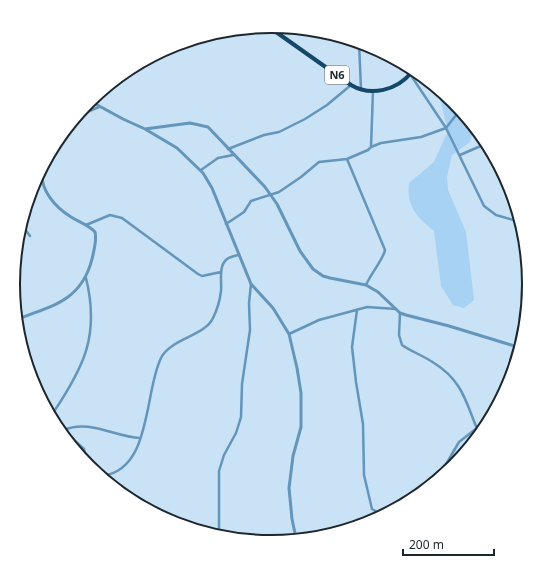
<svg xmlns="http://www.w3.org/2000/svg" width="543" height="569" viewBox="0 0 543 569" font-family="'Noto Sans',sans-serif">
<rect width="100%" height="100%" fill="#c9e2f6"/>
<path fill="#a7d2f3" d="M438 91 454 102 473 131 470 142 452 155 447 177 448 190 466 232 474 300 464 308 453 305 441 286 434 231C417 217 406 206 409 183L434 162 448 131Z"/>
<g fill="none" stroke-linecap="round" stroke-linejoin="round">
<path stroke="#6495ba" stroke-width="2.5" d="M359 43 361 89
M410 74 446 128 484 206 496 215 517 221
M80 115 99 107
M371 147 381 143 421 137 446 128 460 110
M228 149 264 135 279 132 305 119 327 105 351 85
M460 155 483 145
M347 159 385 250C384 258 370 275 366 285
M201 170 218 158 233 155
M226 224 244 212 251 201 279 192 301 177 319 162 347 159 368 150 371 147 373 91
M86 225 110 215 122 218 198 274 202 276 221 272
M24 228 30 236
M357 310 352 347 356 382 363 424 364 475 372 509 382 515
M400 313 399 335 402 345C412 352 424 356 434 363 463 381 466 403 478 431
M289 334 319 320 367 307 396 309
M53 413C84 367 100 335 86 278
M58 422 63 429
M64 430C89 419 115 437 140 438
M64 431 84 449 89 468
M102 476C152 470 144 392 161 358 170 339 205 336 213 318 217 310 220 300 221 291 222 282 218 266 227 259 230 257 235 256 238 255
M438 478 459 442 477 428
M219 532V471L224 455 236 433 241 417 242 384 250 330 249 303 251 284"/>
<path stroke="#6495ba" stroke-width="3" d="M90 101 123 119 145 129 190 123 208 127 265 187 277 204 300 251 313 269 323 276 330 278 366 285 378 292 400 313 406 315 449 326 518 347
M145 129 177 148 203 173 212 188 251 284 273 308 289 334 297 368 301 393V427L293 456 289 488 292 519 296 538
M20 318C54 306 82 299 92 259 94 251 97 240 95 232 89 225 79 222 71 217 55 207 40 190 42 171"/>
<path stroke="#144868" stroke-width="4" d="M269 27 351 85C371 97 397 90 411 73"/>
</g>
<g text-anchor="middle" stroke-width="4" stroke-linejoin="round" paint-order="stroke">
<rect fill="#fff" stroke="#61686d" stroke-width="1" x="325" y="66" width="24" height="18" rx="3"/>
<g font-size="11" font-weight="bold" fill="#1d272e">
<text x="337" y="79">N6</text>
</g>
</g>
<path d="M0 0H543V569H0ZM20 284a251 251 0 1 1 502 0a251 251 0 1 1-502 0Z" fill="#fff" fill-rule="evenodd"/>
<path fill="none" stroke="#1d272e" stroke-width="2" d="M20 284a251 251 0 1 1 502 0a251 251 0 1 1-502 0Z"/>
<path d="M403 549v6h91v-6" fill="none" stroke="#1d272e" stroke-width="2"/>
<text x="409" y="549" font-size="12" fill="#1d272e" stroke="#ffffff" stroke-width="3" paint-order="stroke">200 m</text>
</svg>
